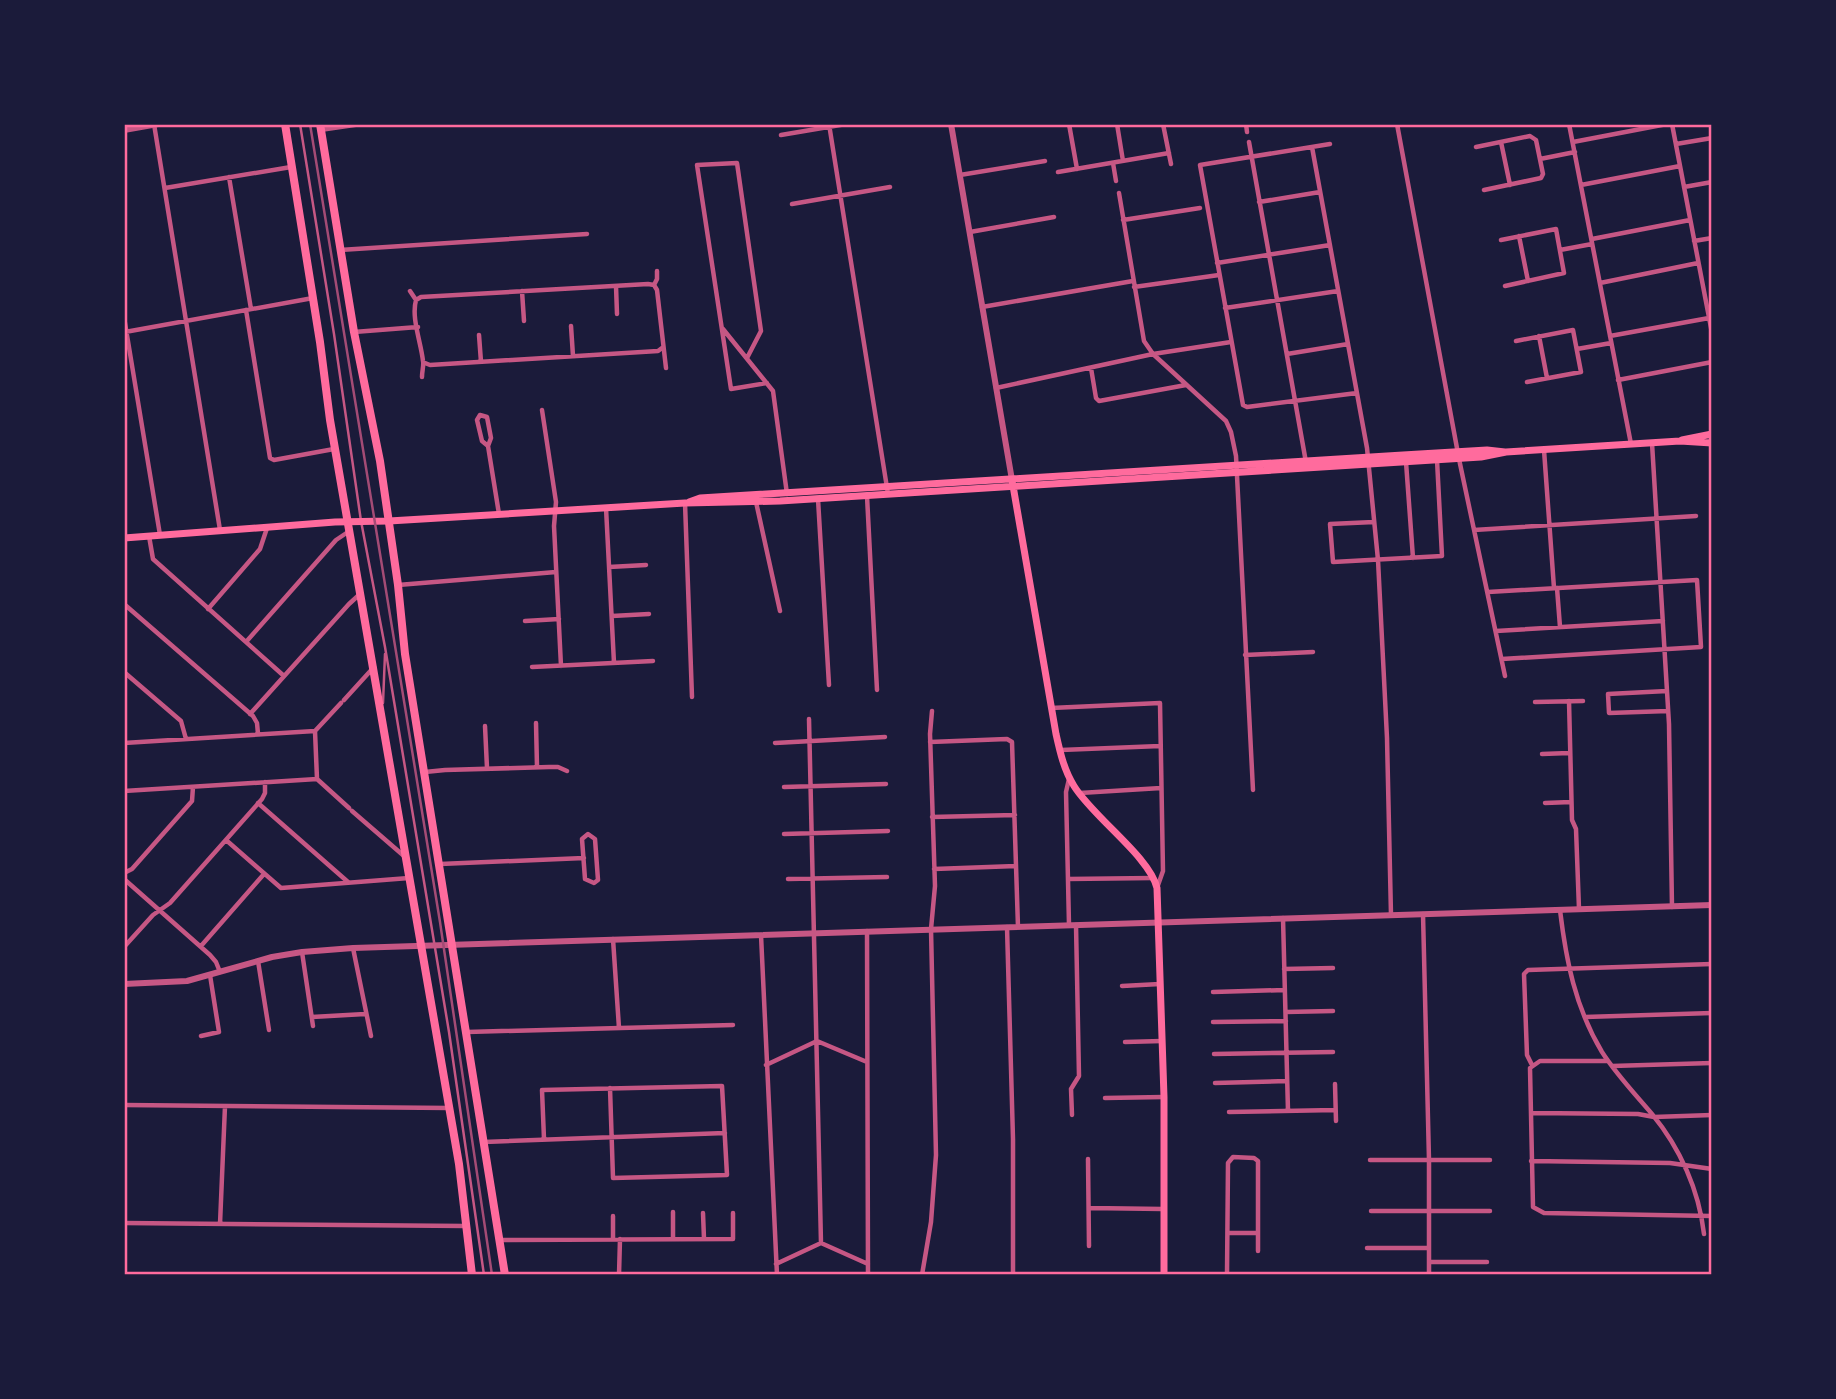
<svg xmlns="http://www.w3.org/2000/svg" width="1836" height="1399" viewBox="0 0 1836 1399" font-family="'Nunito Sans',sans-serif">
<rect width="100%" height="100%" fill="#1b1b3a"/>
<g fill="none" stroke-linecap="round" stroke-linejoin="round">
<path stroke="#c65784" stroke-width="2.5" d="M300 124 334 334 361 521 385 647 449 1032 484 1275
M383 703 385 654"/>
<path stroke="#c65784" stroke-width="4.5" d="M154 124 220 530
M829 124 888 494
M1069 124 1077 169
M1117 124 1123 161
M1163 124 1171 164
M1246 124 1247 132
M1397 124 1459 459 1505 676
M1569 124 1631 444
M1672 124 1712 333
M320 130 361 124
M781 135 846 124
M1249 142 1307 468
M1501 142 1510 185
M1573 142 1667 124
M1330 144 1200 165 1243 405 1247 407 1357 393
M1676 144 1712 138
M1312 147 1367 448 1378 560 1387 738 1391 915
M1476 147 1530 136 1536 140 1543 174 1541 178 1484 190
M1540 159 1575 152
M1113 163 1116 181
M1058 172 1169 153
M960 175 1045 161
M229 177 251 309
M1581 185 1680 166
M1684 187 1712 182
M165 188 291 167
M1119 193 1144 341 1153 354 1226 421 1231 432 1236 456 1253 790
M1259 202 1320 192
M792 204 890 187
M1123 220 1200 208
M970 232 1054 217
M1519 236 1528 281
M1592 239 1690 220
M1501 240 1556 229 1564 273 1505 286
M1694 241 1712 238
M340 250 587 234
M1560 250 1592 244
M1217 263 1330 245
M657 271V279L654 285 657 290 666 368
M1600 283 1698 263
M616 286 617 314
M1134 287 1219 275
M410 291 416 300C411 318 421 342 423 361 424 365 422 371 422 377
M522 291 524 321
M416 300 421 297 648 284 654 285
M982 307 1133 281
M1225 308 1338 291
M246 310 270 458 274 460 334 449
M124 317 160 535
M571 326 573 356
M723 329 773 391 787 494
M125 332 313 298
M354 332 418 327
M479 335 481 362
M1539 336 1547 378
M1610 336 1709 318
M1516 341 1573 330 1581 372 1527 382
M1577 349 1611 343
M1287 354 1348 344
M747 358 761 331 737 163 697 165 731 389 767 383
M425 363 430 365 658 351 662 348
M1091 368 1096 398 1099 401 1186 385
M1618 380 1712 362
M996 388 1153 354 1231 342
M542 410 556 502 554 526 561 666
M1652 443 1669 724 1672 907
M488 446 482 441 477 420 480 415 487 417 491 438 488 446 499 514
M1544 450 1554 588
M1406 462 1413 558
M867 496 877 690
M818 499 829 685
M756 502 780 611
M685 503 692 697
M606 508 614 663
M1374 522 1330 524 1333 562 1442 556 1437 460
M1474 530 1696 516
M149 536 153 559 284 676
M609 567 646 565
M398 585 556 572
M1557 588 1560 627
M1488 592 1697 580 1701 647 1502 659
M124 604 253 716 257 723 258 734
M208 609 260 549 267 528
M612 616 649 614
M525 621 559 619
M1496 631 1663 621
M246 642 336 540 348 532
M1245 655 1313 652
M532 667 653 661
M124 672 181 721 186 739
M1667 691 1608 694 1609 713 1668 711
M344 700 374 667
M1569 701 1572 820 1576 829 1579 909
M1535 702 1583 701
M1051 708 1160 703 1163 871 1157 888
M250 714 349 604 360 594
M809 719 821 1243
M536 723 537 767
M485 726 487 768
M315 731 317 779
M930 742 1007 739 1012 742 1018 927
M124 743 315 731 341 703
M775 743 885 737
M1061 750 1160 746
M1542 754 1569 753
M425 772 445 770 549 767H558L567 771
M1069 779 1066 792 1069 925
M784 787 886 784
M124 791 317 779 349 808
M1080 793 1161 788
M258 803 348 882
M1545 803 1571 802
M352 811 404 856
M932 817 1015 815
M588 834 595 839 598 880 594 883 585 879 582 839Z
M784 834 888 831
M226 840 281 888 409 878
M440 864 584 858
M934 869 1016 866
M124 873 132 869 192 801 193 787
M124 879 210 955 216 962 220 972
M788 879 887 877
M1068 879 1153 878
M1560 910C1566 960 1575 1007 1602 1052 1616 1074 1635 1094 1652 1114 1680 1148 1699 1190 1704 1234
M1423 914 1429 1160V1275
M1283 918 1288 1111
M1007 927 1013 1139V1275
M867 931 868 1275
M761 935 777 1275
M613 939 619 1028
M201 946 264 874
M124 947 153 915 170 903 262 799 265 793V782
M353 948 371 1036
M302 952 313 1026
M258 961 269 1030
M1284 969 1333 968
M1122 986 1160 984
M1213 992 1285 990
M1286 1012 1333 1011
M312 1017 365 1014
M1585 1017 1712 1013
M1213 1022 1286 1021
M467 1032 733 1025
M201 1036 219 1032 210 975
M1125 1042 1162 1041
M1214 1054 1333 1052
M1608 1061H1540L1530 1068 1533 1207 1544 1213 1712 1216
M766 1065 817 1041 867 1062
M1532 1065 1527 1055 1524 974 1528 970 1712 964
M1612 1066 1712 1063
M1215 1083 1287 1081
M1335 1084 1336 1121
M1105 1098 1164 1097
M124 1105 449 1108
M1229 1112 1335 1110
M1531 1113 1638 1114 1654 1117 1712 1115
M1072 1115 1071 1089 1079 1076 1076 925
M544 1139 542 1090 722 1086 727 1175 613 1178 610 1088
M484 1142 725 1133
M1088 1159 1089 1246
M1370 1160H1490
M1531 1161 1670 1163 1712 1169
M1089 1208 1163 1209
M1371 1211H1490
M703 1213 704 1239
M613 1216V1239
M124 1223 465 1226
M220 1224 225 1106
M1228 1233H1258
M673 1239V1212
M500 1240 733 1239V1213
M1367 1248H1429
M1429 1262H1487
M776 1264 821 1243 868 1264
M619 1275 620 1239
M922 1275 931 1222 936 1155 931 929 935 886 930 734 932 711
M1227 1275 1228 1163 1233 1157 1254 1158 1258 1161V1251"/>
<path stroke="#c65784" stroke-width="6" d="M951 124 1012 480
M124 130 158 124
M124 984 187 981 272 957 302 952 353 948 1712 905"/>
<path stroke="#ff6b9d" stroke-width="7" d="M1682 440 1712 434
M1012 480 1056 734C1060 752 1064 770 1074 786 1093 817 1150 857 1157 888L1164 1097V1275
M689 502 700 498 1403 455 1487 450 1505 452
M124 538 335 522 389 521 685 503 780 501 1481 457 1506 452 1680 441 1712 443"/>
<path stroke="#ff6b9d" stroke-width="8" d="M285 124 320 342 330 420 459 1164 472 1275
M320 124 354 332 380 461 398 585 405 654 505 1275"/>
<path stroke="#a44b75" stroke-width="2.5" d="M310 124 440 922 492 1275"/>
</g>
<rect width="1836" height="1399" fill="none" stroke="#1b1b3a" stroke-width="252"/>
<rect x="126" y="126" width="1584" height="1147" fill="none" stroke="#ff6b9d" stroke-width="2.5"/>
</svg>
